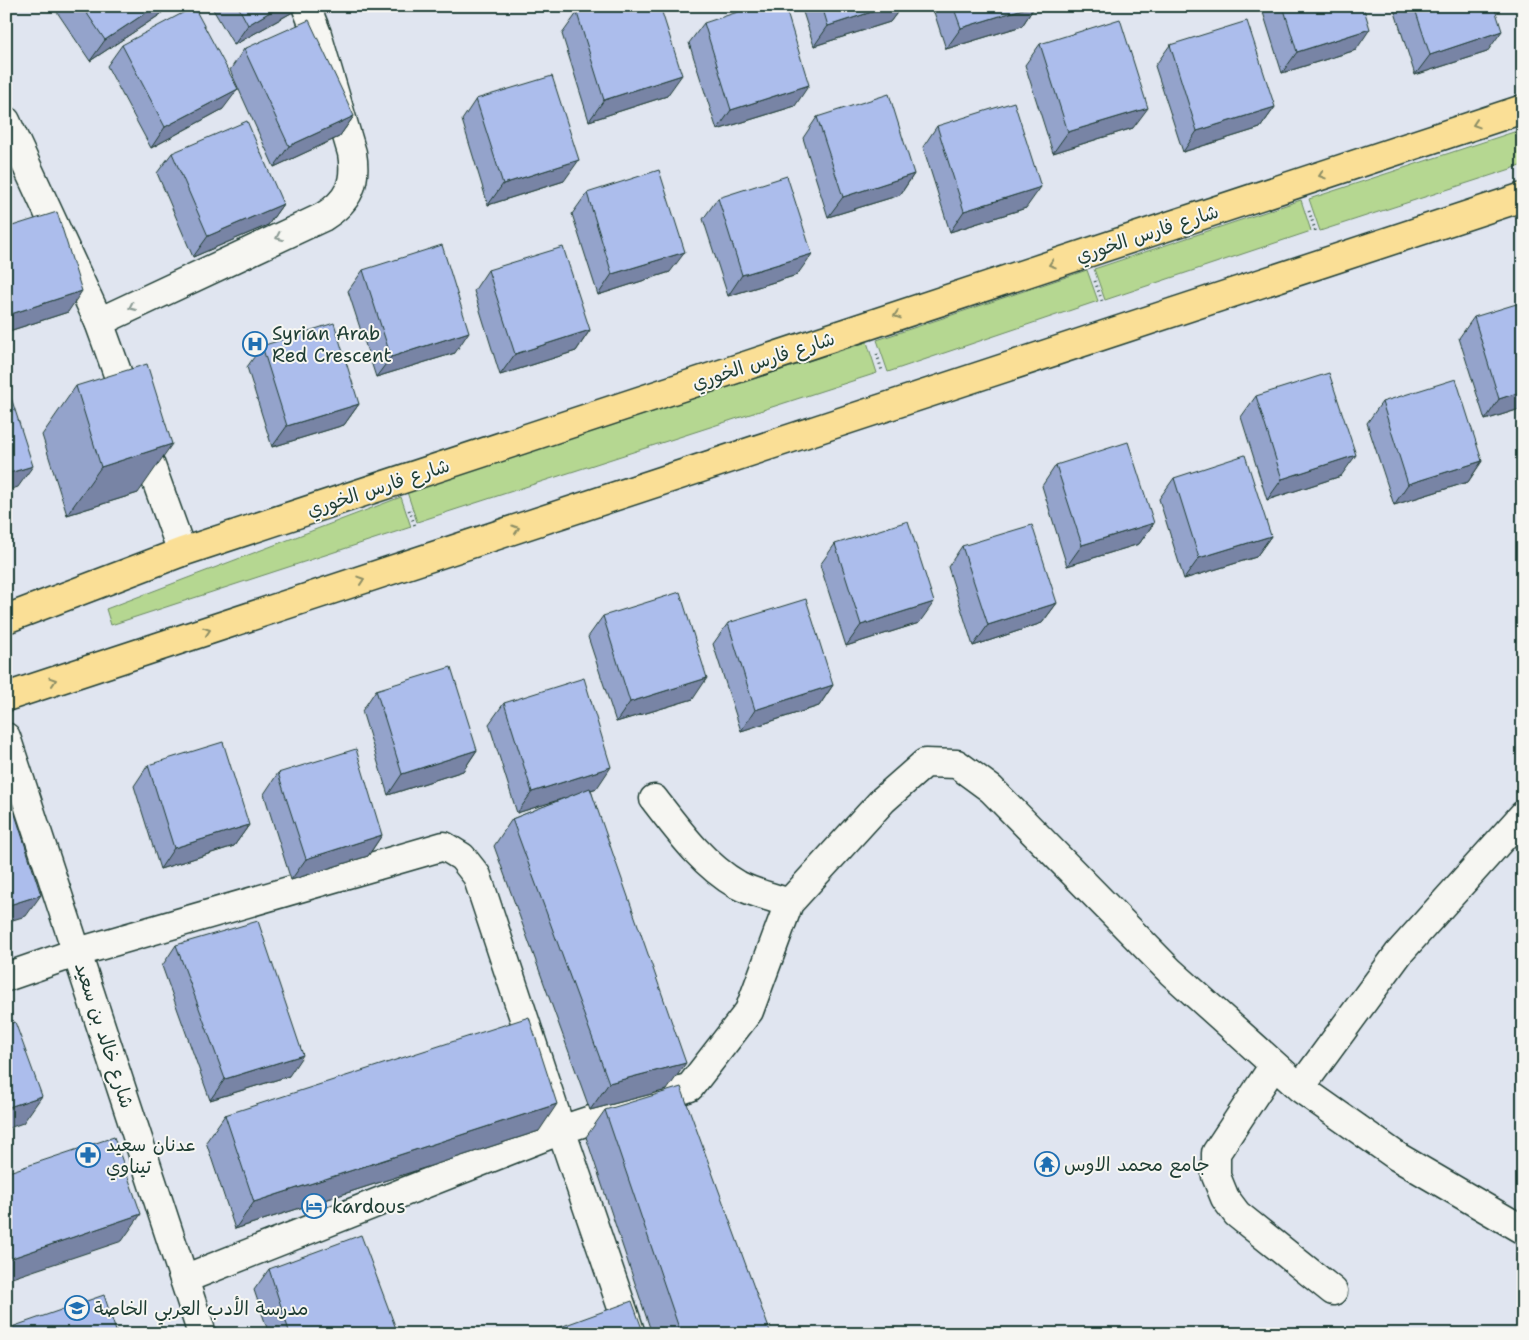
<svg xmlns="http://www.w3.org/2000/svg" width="1529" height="1340" viewBox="0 0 1529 1340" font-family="'Shantell Sans','Playpen Sans Arabic',sans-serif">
<rect width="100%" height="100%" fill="#e0e5f0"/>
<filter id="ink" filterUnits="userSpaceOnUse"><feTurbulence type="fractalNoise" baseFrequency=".02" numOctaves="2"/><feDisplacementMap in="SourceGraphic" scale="10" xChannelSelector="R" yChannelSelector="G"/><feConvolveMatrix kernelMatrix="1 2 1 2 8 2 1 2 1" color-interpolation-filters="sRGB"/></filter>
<g filter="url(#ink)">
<path fill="#b5d791" stroke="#6a8a62" d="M1523 129V165L1320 231 1309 199Z
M1301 200 1311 231 1105 300 1094 269Z
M1087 270 1098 301 888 372 877 340Z
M867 342 877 373 417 522 407 492Z
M401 497 411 527 111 625 106 609Z"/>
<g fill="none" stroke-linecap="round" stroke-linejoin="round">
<defs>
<path id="street" d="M99 322 323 217C349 201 357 183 352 153L317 34 306 6
M654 799C678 830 703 865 738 885 753 893 772 897 789 903
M6 977 78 952 444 846 462 857 477 876 561 1130 631 1334
M1274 1065 1216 1153V1176L1225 1198 1237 1214 1333 1291
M1300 1088 1399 953 1523 815
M184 1279 561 1130 690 1087 749 1011 789 903 883 800 925 763 957 764 991 789 1171 972 1300 1088 1398 1157 1523 1230"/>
<path id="secondary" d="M6 121 99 322 182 552
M6 737 202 1334"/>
<path id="primary" d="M6 619 182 552 1523 109
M6 697 1523 197"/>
</defs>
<use href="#street" stroke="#1f3d34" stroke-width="31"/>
<use href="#secondary" stroke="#1f3d34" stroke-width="31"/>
<use href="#primary" stroke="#1f3d34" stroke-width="31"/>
<path stroke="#1f3d34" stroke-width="3" stroke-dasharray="1 4" stroke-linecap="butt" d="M1309 211 1316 233
M1095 281 1102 301
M877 354 882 371
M409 510 415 526"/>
<use href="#street" stroke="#f6f6f2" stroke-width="28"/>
<use href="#secondary" stroke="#f6f6f2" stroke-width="28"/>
<use href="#primary" stroke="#fadf96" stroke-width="28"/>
</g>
<path fill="#94a3cb" stroke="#1f3d34" d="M53 6H166L161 14 90 61Z
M211 6H301L300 8 234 45Z
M801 6H902L890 22 814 46Z
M932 6H1035L1022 26 946 49Z
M1261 6H1363L1356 50 1282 73Z
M1393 6H1494L1487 52 1415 75Z
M577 13 667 96 589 121 562 34Z
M704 23 795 106 717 130 689 43Z
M1040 44 1133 128 1053 153 1025 65Z
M122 45 223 109 151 148 107 66Z
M1170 45 1275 107 1260 128 1183 152 1155 66Z
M244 49 354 116 339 137 274 167 230 70Z
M476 99 564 181 488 205 462 120Z
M817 117 914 174 900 195 828 217 803 138Z
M937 126 1026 208 950 232 923 147Z
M172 153 283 204 268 225 193 257 157 173Z
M587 193 670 272 598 295 572 214Z
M718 198 797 275 728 296 703 219Z
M6 228 68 312 6 332Z
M363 270 455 353 376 377 348 291Z
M488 270 590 330 576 351 500 375 474 291Z
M1474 317 1523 408 1485 420 1459 338Z
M262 346 359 404 344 425 272 447 247 367Z
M76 386 138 493 67 515 42 435Z
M1256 396 1341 476 1267 500 1241 417Z
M1382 402 1482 461 1468 482 1394 505 1367 423Z
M1056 465 1154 523 1139 544 1067 566 1042 486Z
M1174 478 1271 536 1256 557 1184 579 1159 499Z
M835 544 919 623 846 646 820 565Z
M962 546 1057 603 1042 623 973 646 948 567Z
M603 616 693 699 616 722 588 637Z
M728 623 833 685 819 706 741 731 713 644Z
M376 690 477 750 463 771 388 795 362 711Z
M504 703 597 788 591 790 667 1090 590 1110 494 846 512 819 574 795 517 813 489 724Z
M148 765 249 825 234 846 160 869 134 786Z
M278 773 382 835 368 856 291 880 264 794Z
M176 945 289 1076 210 1100 162 966Z
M605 1110 771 1334H652L586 1137Z
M225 1115 539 1131 235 1229 206 1142Z
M269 1269 398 1334H269L254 1290Z"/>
<path fill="#7884a5" stroke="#1f3d34" d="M156 6H166L161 14 90 61 105 40Z
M280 6H301L300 8 234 45 248 25Z
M890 6H902L890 22 814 46 828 26Z
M1032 6H1035L1022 26 946 49 961 28Z
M1370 29 1356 50 1282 73 1297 52Z
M1502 31 1487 52 1415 75 1430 55Z
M682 75 667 96 589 121 604 100Z
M809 85 795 106 717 130 731 110Z
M238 89 223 109 151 148 165 127Z
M1275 107 1260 128 1183 152 1197 131Z
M1148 108 1133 128 1053 153 1068 132Z
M354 116 339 137 274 167 289 146Z
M579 160 564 181 488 205 503 184Z
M914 174 900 195 828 217 843 197Z
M1041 187 1026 208 950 232 964 211Z
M283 204 268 225 193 257 208 236Z
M685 252 670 272 598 295 612 274Z
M812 254 797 275 728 296 742 275Z
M82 291 68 312 6 332V321L11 314Z
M590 330 576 351 500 375 515 354Z
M469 332 455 353 376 377 391 357Z
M1523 391V408L1485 420 1499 399Z
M359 404 344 425 272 447 287 426Z
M172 444 138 493 67 515 101 467Z
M1356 455 1341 476 1267 500 1282 479Z
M1482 461 1468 482 1394 505 1408 484Z
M33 466 18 487 6 491V474Z
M1154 523 1139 544 1067 566 1082 545Z
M1271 536 1256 557 1184 579 1199 558Z
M934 602 919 623 846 646 861 625Z
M1057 603 1042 623 973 646 988 625Z
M707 678 693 699 616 722 630 702Z
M833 685 819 706 741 731 755 710Z
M477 750 463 771 388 795 402 774Z
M611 767 597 788 517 813 532 792Z
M249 825 234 846 160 869 174 848Z
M382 835 368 856 291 880 306 859Z
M41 895 26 916 6 922V906Z
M303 1055 289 1076 210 1100 225 1079Z
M686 1063 667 1090 590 1110 609 1083Z
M42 1096 23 1123 6 1129V1108Z
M557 1104 539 1131 235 1229 254 1202Z
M141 1214 122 1241 6 1280V1260Z"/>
<path fill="#acbdec" stroke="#1f3d34" d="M82 6H156L105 40Z
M238 6H280L248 25Z
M600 6H660L682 75 604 100 577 13Z
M756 6H785L809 85 731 110 704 23Z
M822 6H890L828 26Z
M953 6H1032L961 28Z
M1283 6H1363L1370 29 1297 52Z
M1414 6H1494L1502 31 1430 55Z
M194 7 238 89 165 127 122 45Z
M1120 19 1148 108 1068 132 1040 44Z
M309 20 354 116 289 146 244 49Z
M1247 21 1275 107 1197 131 1170 45Z
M552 76 579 160 503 184 476 99Z
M889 94 914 174 843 197 817 117Z
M1014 102 1041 187 964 211 937 126Z
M247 121 283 204 208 236 172 153Z
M659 170 685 252 612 274 587 193Z
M787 176 812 254 742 275 718 198Z
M57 212 82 291 11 314 6 300V228Z
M442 245 469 332 391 357 363 270Z
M563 247 590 330 515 354 488 270Z
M1523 302V391L1499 399 1474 317Z
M334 323 359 404 287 426 262 346Z
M147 364 172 444 101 467 76 386Z
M1329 373 1356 455 1282 479 1256 396Z
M1456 379 1482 461 1408 484 1382 402Z
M6 385H7L33 466 6 474Z
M1128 442 1154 523 1082 545 1056 465Z
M1245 455 1271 536 1199 558 1174 478Z
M908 521 934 602 861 625 835 544Z
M1032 525 1057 603 988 625 962 546Z
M680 592 707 678 630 702 603 616Z
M806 599 833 685 755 710 728 623Z
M451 667 477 750 402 774 376 690Z
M584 678 611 767 532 792 504 703Z
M223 742 249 825 174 848 148 765Z
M356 749 382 835 306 859 278 773Z
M590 788 686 1063 609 1083 512 819Z
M13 808 41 895 6 906V811Z
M258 921 303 1055 225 1079 176 945Z
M529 1017 557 1104 254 1202 225 1115Z
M15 1022 42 1096 6 1108V1025Z
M681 1087 771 1334H681L605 1110Z
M114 1137 141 1214 6 1260V1173Z
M361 1235 398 1334H290L269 1269Z
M104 1295 117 1334H6V1329Z
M632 1301 644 1334H541Z"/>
<defs><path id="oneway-chevron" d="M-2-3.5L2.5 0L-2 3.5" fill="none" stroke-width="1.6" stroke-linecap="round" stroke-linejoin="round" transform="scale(1.25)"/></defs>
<g stroke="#8c8e65">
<use href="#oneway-chevron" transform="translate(1476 124) rotate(162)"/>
<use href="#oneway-chevron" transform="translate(1322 175) rotate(162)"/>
<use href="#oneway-chevron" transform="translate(1052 264) rotate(162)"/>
<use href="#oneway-chevron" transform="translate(897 315) rotate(162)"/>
<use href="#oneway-chevron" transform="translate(516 529) rotate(-18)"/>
<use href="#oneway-chevron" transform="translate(361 580) rotate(-18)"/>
<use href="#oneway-chevron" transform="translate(207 631) rotate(-18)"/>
<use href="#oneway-chevron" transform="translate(53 681) rotate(-18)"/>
</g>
<g stroke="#8a9a93">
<use href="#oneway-chevron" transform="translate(279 237) rotate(155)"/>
<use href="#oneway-chevron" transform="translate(132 307) rotate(155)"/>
</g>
</g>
<defs>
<symbol id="hospital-ring" viewBox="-11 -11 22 22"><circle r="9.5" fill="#f6f6f2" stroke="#1f6fb2" stroke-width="1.5"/><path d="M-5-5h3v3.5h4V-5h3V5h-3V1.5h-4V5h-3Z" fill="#1f6fb2"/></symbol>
<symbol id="pharmacy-ring" viewBox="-11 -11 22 22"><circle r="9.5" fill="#f6f6f2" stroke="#1f6fb2" stroke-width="1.5"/><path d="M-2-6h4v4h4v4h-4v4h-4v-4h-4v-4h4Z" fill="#1f6fb2"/></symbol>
<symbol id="temple-ring" viewBox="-11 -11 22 22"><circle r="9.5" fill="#f6f6f2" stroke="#1f6fb2" stroke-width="1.5"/><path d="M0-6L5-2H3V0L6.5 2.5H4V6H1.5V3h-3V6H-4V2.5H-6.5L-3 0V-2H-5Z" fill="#1f6fb2"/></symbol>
<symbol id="hotel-ring" viewBox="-11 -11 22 22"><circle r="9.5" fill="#f6f6f2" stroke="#1f6fb2" stroke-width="1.5"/><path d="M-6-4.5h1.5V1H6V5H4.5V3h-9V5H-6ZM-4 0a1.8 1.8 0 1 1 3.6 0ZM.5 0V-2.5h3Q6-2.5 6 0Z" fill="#1f6fb2"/></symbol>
<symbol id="school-ring" viewBox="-11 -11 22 22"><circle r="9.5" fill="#f6f6f2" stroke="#1f6fb2" stroke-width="1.5"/><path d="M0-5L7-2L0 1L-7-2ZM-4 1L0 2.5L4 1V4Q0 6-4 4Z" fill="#1f6fb2"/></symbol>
</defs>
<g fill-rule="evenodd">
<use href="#hospital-ring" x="241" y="330" width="28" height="28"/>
<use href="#pharmacy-ring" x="74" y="1141" width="28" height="28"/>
<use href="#temple-ring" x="1033" y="1150" width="28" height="28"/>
<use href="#hotel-ring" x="300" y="1192" width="28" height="28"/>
<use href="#school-ring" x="63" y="1294" width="28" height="28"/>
</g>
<g text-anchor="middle" stroke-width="4" stroke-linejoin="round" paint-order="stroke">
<g font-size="19" fill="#1f3d34" stroke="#f6f6f2">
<text transform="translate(1147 233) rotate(-18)" y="7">شارع فارس الخوري</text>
<text transform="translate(763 360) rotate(-18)" y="7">شارع فارس الخوري</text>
<text transform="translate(378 487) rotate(-18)" y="7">شارع فارس الخوري</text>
<text transform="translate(105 1035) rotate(72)" y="7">شارع خالد بن سعيد</text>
</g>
<g font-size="19" fill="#1f3d34" stroke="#f6f6f2" text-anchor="start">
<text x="272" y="340">Syrian Arab<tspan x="272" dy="22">Red Crescent</tspan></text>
<text x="106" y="1151">عدنان سعيد<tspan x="106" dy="22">تيناوي</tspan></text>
<text x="1064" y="1171">جامع محمد الاوس</text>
<text x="332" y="1213">kardous</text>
<text x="94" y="1315">مدرسة الأدب العربي الخاصة</text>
</g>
</g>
<rect width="1529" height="1340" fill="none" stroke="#f6f6f2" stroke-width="25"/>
<rect x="12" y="12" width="1504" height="1315" fill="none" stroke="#1f3d34" stroke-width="2" filter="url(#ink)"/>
</svg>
